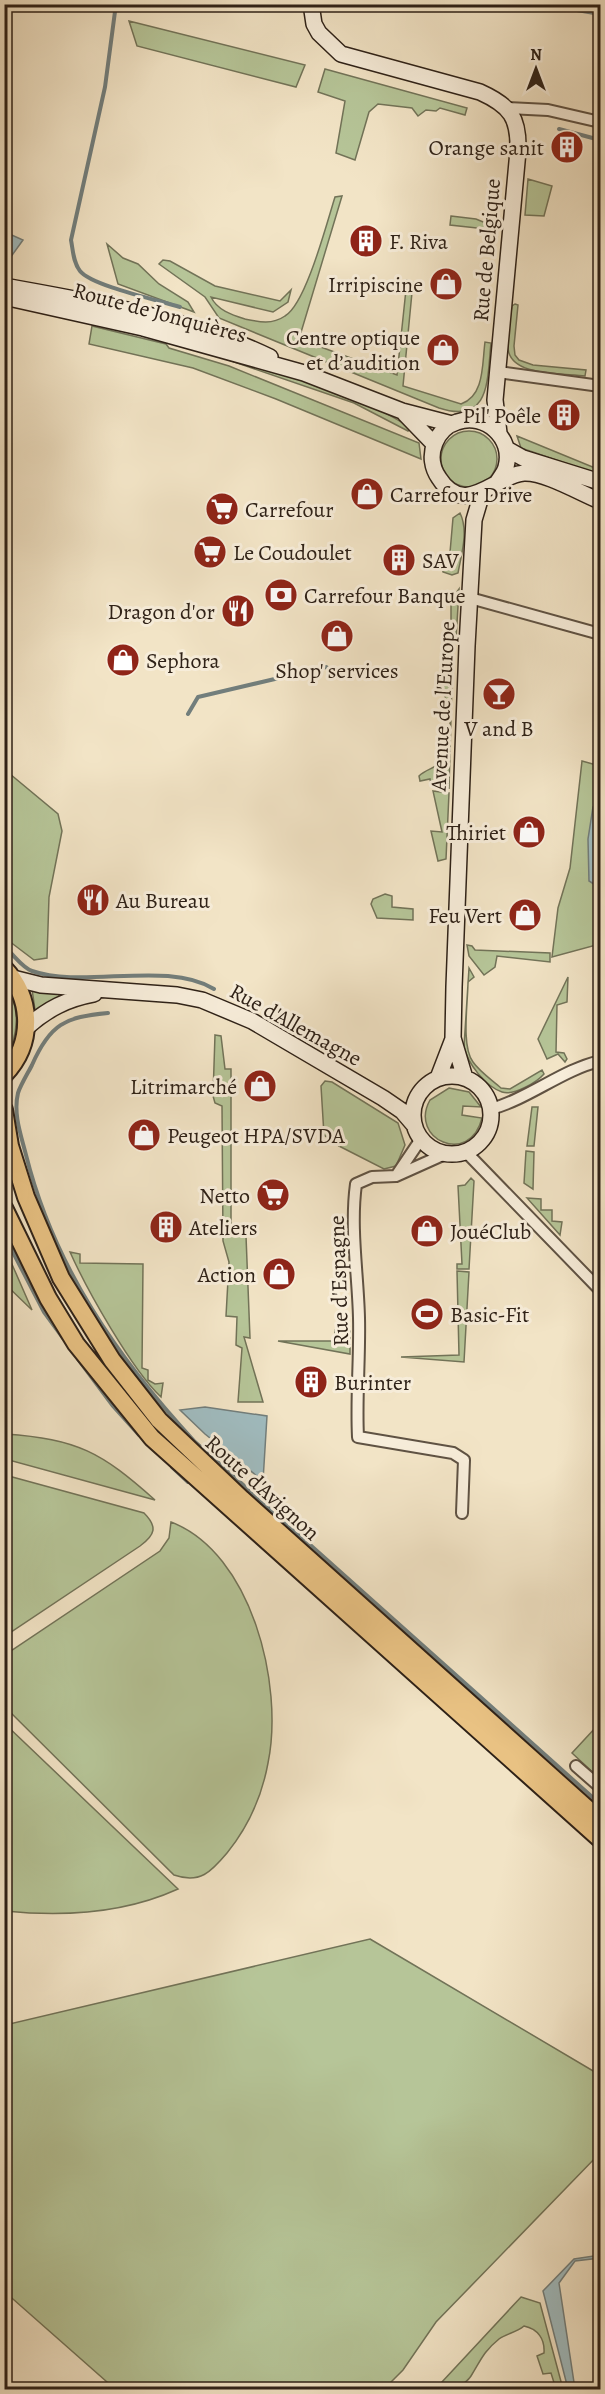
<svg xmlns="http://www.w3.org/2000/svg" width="605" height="2394" viewBox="0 0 605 2394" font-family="Alegreya,serif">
<rect width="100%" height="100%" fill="#f2e4c6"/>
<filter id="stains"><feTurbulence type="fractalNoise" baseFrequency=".00333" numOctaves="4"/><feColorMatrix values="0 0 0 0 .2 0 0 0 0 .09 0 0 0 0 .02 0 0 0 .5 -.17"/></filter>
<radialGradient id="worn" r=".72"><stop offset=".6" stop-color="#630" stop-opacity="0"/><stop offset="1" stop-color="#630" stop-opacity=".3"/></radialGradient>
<path fill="#b6c598" stroke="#727358" stroke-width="1.5" d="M129 21 305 65 296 87 137 46Z
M325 69 467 108 465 115 440 108 436 111 426 110 418 116 412 108 378 104 369 112 355 160 336 153 345 101 318 92Z
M528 179 552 186 544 216 525 215Z
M342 196 299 339 397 375 407 280 413 282 403 386 461 404C485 396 482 363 485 342L491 343C487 379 491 425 439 408L219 318 205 297 159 264 163 260 170 261 215 286 280 301 291 290 288 302 273 312 211 297C217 310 232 315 245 319 259 322 272 325 285 316 306 304 327 222 335 197Z
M451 216 476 219 488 224 486 229 450 225Z
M107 244 123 258 138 264 159 284 188 302 194 312 118 284Z
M515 304 518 305 514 346 515 355 519 360 533 365 586 370 585 376C564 373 510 377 508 348 507 335 510 319 512 306Z
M92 326 166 344 169 348 229 366 419 443 421 459 276 399 193 368 89 344Z
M220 357C275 366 365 398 411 428L408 431 354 403Z
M441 459a28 28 0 1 1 56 0a28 28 0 1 1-56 0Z
M517 436 600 470V475L521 448Z
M460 513C469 531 461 556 458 573L452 575 443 572 441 555 449 564 453 518Z
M459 589 456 640 451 643V600Z
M452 682 449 788 431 784 430 779 420 781 419 776C426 769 437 768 443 760 458 739 447 706 442 684Z
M582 761 600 766V944L552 957 558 908 570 868Z
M4 769 58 814 62 831 49 897 47 958 34 960 5 938Z
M433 791 449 793 446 859 438 861 431 831 442 832Z
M385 894 392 896V907L413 909V920L377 918 371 904 373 899Z
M467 945 472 946 475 950 550 953V962L497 956 495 967 484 975 469 956Z
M469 968 474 977 468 982C468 1002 461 1046 473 1062 480 1072 492 1080 501 1088L510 1089 542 1070 544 1074C537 1082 514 1096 502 1092 485 1086 468 1064 464 1047Z
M568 977 567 1002 557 1005 556 1052 564 1053 567 1059 565 1062 558 1054 547 1059 538 1039Z
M5 984C21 1006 19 1036 5 1059Z
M32 989 65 993 64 996 38 1011 35 1010Z
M215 1035 221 1036 225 1069H231V1235L246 1236 250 1338 244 1337 263 1402H238L242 1348 236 1345 237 1317 226 1316 229 1262 223 1241 222 1106 215 1103 213 1096Z
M325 1081 332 1082 398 1123 405 1145 396 1166 384 1169 339 1146 324 1135 321 1086Z
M449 1088 469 1092 481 1107 463 1106 462 1115 482 1118C470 1167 408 1139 430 1100Z
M532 1107H538L534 1146H527Z
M526 1151 534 1152 533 1189 524 1183Z
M471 1178 474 1181 469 1269H457V1264H462L458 1186 465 1185Z
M527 1198 541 1199V1210H552V1221L562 1222 560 1235Z
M4 1246 32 1310 5 1284Z
M70 1252 80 1254V1263L143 1264 142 1368 148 1370V1380L155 1384 163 1383 161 1397C132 1370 87 1290 70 1252Z
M457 1271 469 1272 464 1362 401 1357 459 1355Z
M335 1330 350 1331V1354L278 1341H335Z
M5 1434C78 1439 101 1452 155 1500L5 1459Z
M5 1475 144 1513C158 1527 155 1535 140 1546L5 1636Z
M171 1522C252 1553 284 1685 268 1763 262 1796 248 1827 227 1853 211 1872 200 1884 174 1875L5 1707V1655L160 1551 169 1538Z
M4 1723 178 1889C123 1914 63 1917 5 1911Z
M597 1726H600V1779L572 1753Z
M370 1939 600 2075V2153L436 2322 403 2370 384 2389H115L5 2292V2025Z
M521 2297 540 2303 563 2389H556L551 2373 543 2374 537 2356 544 2353C545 2339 538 2329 524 2326 516 2333 507 2333 499 2339 483 2352 481 2360 471 2376 468 2381 461 2385 458 2389H442L441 2383Z"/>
<path fill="#a0bcc0" stroke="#727e7c" stroke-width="1.5" d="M5 232 23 240 5 265Z
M600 802V888L589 881 588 839 593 807Z
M205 1407 267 1416 263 1481 205 1434 180 1410Z
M600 2255V2258L575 2261 559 2283 575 2389H568L543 2291 574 2259Z"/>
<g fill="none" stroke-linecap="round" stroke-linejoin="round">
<path stroke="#727e7c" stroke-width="4" d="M88 4 90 5
M116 4 105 87 71 240C73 250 73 262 80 271 92 286 158 300 180 307
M542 4 600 14
M559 129 600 140
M188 714 198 697 326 667 344 678
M4 947C14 954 21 967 32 971 83 989 167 960 214 989
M108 1013C65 1017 50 1024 32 1065 28 1073 21 1084 18 1093 13 1114 21 1135 26 1155 54 1267 118 1359 195 1442L600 1804
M4 1235 44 1312 63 1338
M78 1359 113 1406 139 1435
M172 1467 188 1482"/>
<defs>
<path id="street" d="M506 108 548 110 600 122
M498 372 600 386
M470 598 600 634
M491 1109C530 1098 562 1070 600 1061
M466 1152 600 1290
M445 1154 396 1176 372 1177 356 1184C350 1228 358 1274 359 1318 360 1357 356 1397 358 1437L453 1453 464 1460 462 1513
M396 1176 421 1139
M576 1766 600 1787"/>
<path id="secondary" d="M311 4 314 24 319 33 341 54 480 92C511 106 519 118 518 151L495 400 499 433
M4 286C93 302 189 318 270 357
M4 297 143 328 304 373 402 411 452 424
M405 414 434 444
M507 449 523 458 600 482
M497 483C500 478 505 472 506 467 514 438 485 412 457 422 447 425 439 433 435 443 430 455 432 468 439 478 465 519 495 475 524 473 545 472 580 493 600 501
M13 978 41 985 177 995 202 1000 252 1021 383 1098 402 1111 414 1125
M26 1028C47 1009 67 999 94 994
M413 1115a39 39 0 1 1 78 0a39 39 0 1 1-78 0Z
M438 1078 453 1039
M465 1078 453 1038 454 987 467 646 474 520 482 493"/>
<path id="primary" d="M4 968C33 999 34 1044 4 1075
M4 1110 10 1146 26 1197 61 1278 112 1360 159 1420 242 1499 600 1820
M4 1208 48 1298 76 1344 152 1438 600 1839"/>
</defs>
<use href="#street" stroke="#5f5243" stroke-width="14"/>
<use href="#secondary" stroke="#2e2117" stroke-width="18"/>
<use href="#primary" stroke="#2e2117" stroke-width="20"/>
<use href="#street" stroke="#f7edda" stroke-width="10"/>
<use href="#secondary" stroke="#f7edda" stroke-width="15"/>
<use href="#primary" stroke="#e9c283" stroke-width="16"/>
</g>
<defs>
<symbol id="building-disc" viewBox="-11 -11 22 22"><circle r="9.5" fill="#8f2418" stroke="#f7edda"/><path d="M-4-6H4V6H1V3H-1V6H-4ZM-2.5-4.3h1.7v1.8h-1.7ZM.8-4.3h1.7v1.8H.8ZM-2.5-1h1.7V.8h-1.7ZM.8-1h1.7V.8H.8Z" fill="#fff"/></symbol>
<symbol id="shop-disc" viewBox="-11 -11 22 22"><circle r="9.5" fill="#8f2418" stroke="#f7edda"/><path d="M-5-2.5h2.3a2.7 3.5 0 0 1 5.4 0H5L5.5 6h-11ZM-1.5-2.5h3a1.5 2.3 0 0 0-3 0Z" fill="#fff"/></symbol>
<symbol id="supermarket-disc" viewBox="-11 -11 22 22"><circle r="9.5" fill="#8f2418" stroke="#f7edda"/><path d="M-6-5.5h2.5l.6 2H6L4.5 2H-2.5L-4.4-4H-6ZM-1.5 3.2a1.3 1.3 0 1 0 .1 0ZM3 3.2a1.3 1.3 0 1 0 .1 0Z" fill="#fff"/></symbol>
<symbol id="bank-disc" viewBox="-11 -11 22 22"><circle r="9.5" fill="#8f2418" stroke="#f7edda"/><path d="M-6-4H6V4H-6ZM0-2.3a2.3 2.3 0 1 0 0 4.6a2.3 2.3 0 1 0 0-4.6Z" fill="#fff"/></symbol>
<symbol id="restaurant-disc" viewBox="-11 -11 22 22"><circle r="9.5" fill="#8f2418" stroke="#f7edda"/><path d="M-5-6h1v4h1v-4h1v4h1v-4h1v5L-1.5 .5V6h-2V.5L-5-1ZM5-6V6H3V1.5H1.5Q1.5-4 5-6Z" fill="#fff"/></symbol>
<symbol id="bar-disc" viewBox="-11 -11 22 22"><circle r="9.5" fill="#8f2418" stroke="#f7edda"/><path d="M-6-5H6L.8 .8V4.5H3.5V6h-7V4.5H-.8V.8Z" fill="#fff"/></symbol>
<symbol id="stadium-disc" viewBox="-11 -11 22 22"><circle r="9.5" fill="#8f2418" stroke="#f7edda"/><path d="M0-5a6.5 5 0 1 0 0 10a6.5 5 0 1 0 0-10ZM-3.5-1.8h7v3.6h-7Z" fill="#fff"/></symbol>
</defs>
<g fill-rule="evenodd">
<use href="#building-disc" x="548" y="128" width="38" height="38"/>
<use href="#building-disc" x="347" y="222" width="38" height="38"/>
<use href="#shop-disc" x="427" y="265" width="38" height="38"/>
<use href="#shop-disc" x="424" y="331" width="38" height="38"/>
<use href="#building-disc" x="545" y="396" width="38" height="38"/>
<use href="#shop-disc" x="348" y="475" width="38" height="38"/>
<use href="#supermarket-disc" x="203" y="490" width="38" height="38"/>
<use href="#supermarket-disc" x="191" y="533" width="38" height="38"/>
<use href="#building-disc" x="380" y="541" width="38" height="38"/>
<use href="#bank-disc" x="262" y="576" width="38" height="38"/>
<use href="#restaurant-disc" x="219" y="592" width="38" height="38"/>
<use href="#shop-disc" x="318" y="617" width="38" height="38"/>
<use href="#shop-disc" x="104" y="641" width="38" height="38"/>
<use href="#bar-disc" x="480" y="675" width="38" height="38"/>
<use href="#shop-disc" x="510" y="813" width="38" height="38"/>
<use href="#restaurant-disc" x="74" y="881" width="38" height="38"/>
<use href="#shop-disc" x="506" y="896" width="38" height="38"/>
<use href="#shop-disc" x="241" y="1067" width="38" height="38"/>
<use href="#shop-disc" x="125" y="1116" width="38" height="38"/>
<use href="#supermarket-disc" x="254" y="1176" width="38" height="38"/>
<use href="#building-disc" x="147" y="1208" width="38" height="38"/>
<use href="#shop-disc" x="408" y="1212" width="38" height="38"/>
<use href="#shop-disc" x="260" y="1255" width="38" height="38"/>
<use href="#stadium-disc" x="408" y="1295" width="38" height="38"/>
<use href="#building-disc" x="292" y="1363" width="38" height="38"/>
</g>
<g text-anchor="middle" stroke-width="6" stroke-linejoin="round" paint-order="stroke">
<g font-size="22" fill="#2e2117" stroke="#f7edda" text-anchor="start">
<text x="544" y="155" text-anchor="end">Orange sanit</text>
<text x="389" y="249">F. Riva</text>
<text x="423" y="292" text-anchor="end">Irripiscine</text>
<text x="420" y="345" text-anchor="end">Centre optique<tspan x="420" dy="25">et d’audition</tspan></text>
<text x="541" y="423" text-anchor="end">Pil' Poêle</text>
<text x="390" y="502">Carrefour Drive</text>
<text x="245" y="517">Carrefour</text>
<text x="233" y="560">Le Coudoulet</text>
<text x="422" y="568">SAV</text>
<text x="304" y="603">Carrefour Banque</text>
<text x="215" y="619" text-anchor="end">Dragon d'or</text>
<text x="146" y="668">Sephora</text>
<text x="337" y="678" text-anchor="middle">Shop' services</text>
<text x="499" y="736" text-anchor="middle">V and B</text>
<text x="506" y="840" text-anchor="end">Thiriet</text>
<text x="116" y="908">Au Bureau</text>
<text x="502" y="923" text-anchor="end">Feu Vert</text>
<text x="237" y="1094" text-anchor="end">Litrimarché</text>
<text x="167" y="1143">Peugeot HPA/SVDA</text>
<text x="250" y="1203" text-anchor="end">Netto</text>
<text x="189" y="1235">Ateliers</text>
<text x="450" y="1239">JouéClub</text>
<text x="256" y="1282" text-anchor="end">Action</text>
<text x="450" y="1322">Basic-Fit</text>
<text x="334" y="1390">Burinter</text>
</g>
<g font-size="22" fill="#2e2117" stroke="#f7edda">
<text transform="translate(486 250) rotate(-85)" y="8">Rue de Belgique</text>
<text transform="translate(160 312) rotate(15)" y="8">Route de Jonquières</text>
<text transform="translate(442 706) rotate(-87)" y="8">Avenue de l'Europe</text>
<text transform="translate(296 1024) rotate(29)" y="8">Rue d'Allemagne</text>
<text transform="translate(338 1281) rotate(-92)" y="8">Rue d'Espagne</text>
<text transform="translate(263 1487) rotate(42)" y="8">Route d'Avignon</text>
</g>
</g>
<rect width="605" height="2394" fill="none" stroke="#f2e4c6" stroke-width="24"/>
<rect x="6" y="6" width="593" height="2382" fill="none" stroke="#2e2117" stroke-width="3"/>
<rect x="12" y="12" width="581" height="2370" fill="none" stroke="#2e2117" stroke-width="1.5"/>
<g transform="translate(536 69)" stroke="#f7edda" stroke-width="4.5" paint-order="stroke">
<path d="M0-4.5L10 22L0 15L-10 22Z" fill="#2e2117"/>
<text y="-9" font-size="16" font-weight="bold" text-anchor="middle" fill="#2e2117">N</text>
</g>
<rect width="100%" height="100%" filter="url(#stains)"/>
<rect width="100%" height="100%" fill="url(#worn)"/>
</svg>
